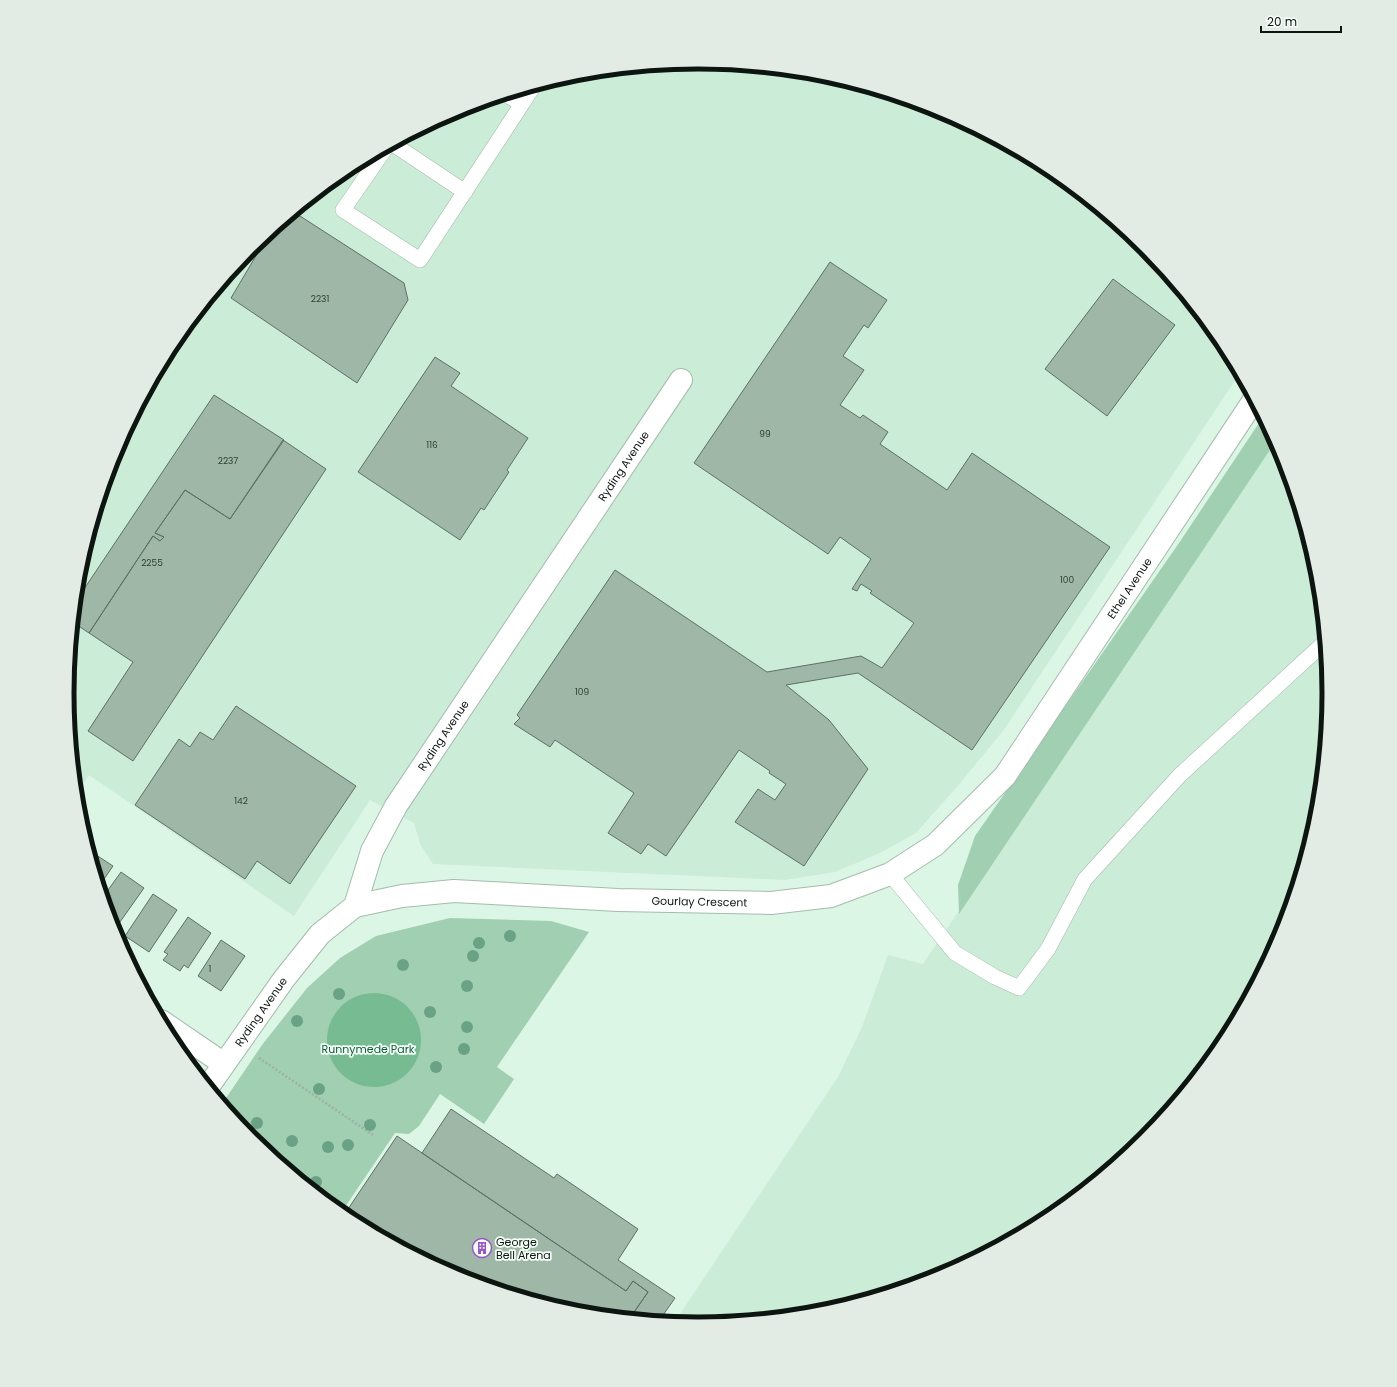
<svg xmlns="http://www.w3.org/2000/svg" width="1397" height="1387" viewBox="0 0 1397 1387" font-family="Poppins,sans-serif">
<rect width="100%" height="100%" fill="#dcf6e5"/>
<path fill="#cbecd6" d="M699 62 822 74 940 110 1050 169 1145 247 1224 343 1240 373 1003 731 956 788 916 833 880 853 835 872 785 880 433 864 420 844 414 823 370 800 294 916 89 775 77 793 67 693 79 570 115 452 153 381 221 285 252 247 348 168 457 110 576 74Z
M1276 441 1282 452 1318 571 1330 694 1318 817 1282 935 1223 1045 1145 1140 1049 1219 940 1277 821 1313 698 1325 674 1323 838 1077 862 1027 888 955 923 964Z"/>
<path fill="#a0cfb1" d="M1263 417 1276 441 959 914 958 885 975 836 1179 543Z
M450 918 551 921 589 932 497 1067 514 1079 484 1124 440 1094 419 1126 409 1134 395 1133 341 1213 252 1140 222 1104 262 1045 307 988 340 958 376 936Z"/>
<path fill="#77bb92" d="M327 1040a47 47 0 1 1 94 0a47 47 0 1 1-94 0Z"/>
<path fill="#9eb7a7" stroke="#5b7263" d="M300 216 404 283 408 300 357 383 231 298 270 232 288 217Z
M830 262 887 300 868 328 864 325 843 356 864 370 840 405 860 418 863 415 888 432 880 444 947 490 972 453 1110 547 972 750 858 673 786 685 829 720 868 769 804 866 735 822 758 789 775 800 786 784 769 773 770 771 739 750 666 856 648 844 641 854 608 833 634 793 555 740 550 747 514 724 520 718 517 715 615 570 767 672 861 656 882 668 914 623 870 593 872 591 861 584 857 591 852 589 871 559 840 537 828 554 694 463Z
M1113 279 1175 325 1107 416 1045 369Z
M435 357 460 373 451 386 528 438 507 470 509 472 484 510 481 508 460 540 358 472Z
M214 395 284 440 230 519 185 490 155 533 164 537 160 541 153 536 89 633 74 623 76 601Z
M283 440 326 469 133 761 88 731 133 662 89 633 153 536 160 541 164 537 155 533 185 490 230 519Z
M236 706 356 786 290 884 257 861 245 879 135 805 179 739 190 747 200 732 213 740Z
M90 851 113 866 100 885 90 852Z
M121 872 144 888 115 929 103 897Z
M153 894 177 910 149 952 125 936Z
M188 917 211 933 188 968 184 965 180 971 163 960 168 954 164 952Z
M221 940 245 956 221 991 198 976Z
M451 1109 554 1178 557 1174 638 1229 618 1260 675 1298 659 1321 630 1318 648 1292 633 1281 626 1291 422 1153Z
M397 1136 626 1291 633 1281 648 1292 630 1318 575 1313 457 1277 347 1218 344 1215Z"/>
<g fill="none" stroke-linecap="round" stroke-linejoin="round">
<defs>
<path id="lane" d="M507 95 522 104 533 87
M393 144 465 192
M385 149 343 210 420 260 522 104
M890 874 955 953 995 977 1019 988 1048 949 1085 879 1180 775 1325 642"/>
<g id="street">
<path id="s1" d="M355 906 402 896 454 891 618 900 771 903 831 896 890 874 935 845 1005 776 1254 400"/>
<path d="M161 1021 224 1064"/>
<path id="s2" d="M208 1087 284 979 320 934 355 906 372 851 396 806 681 380"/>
</g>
</defs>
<use href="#lane" stroke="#a4bcac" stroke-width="16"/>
<use href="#street" stroke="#a4bcac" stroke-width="24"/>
<path stroke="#9db2a4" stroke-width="2.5" stroke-dasharray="2 2" stroke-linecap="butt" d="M259 1058 373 1135"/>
<use href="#lane" stroke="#fff" stroke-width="15"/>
<use href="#street" stroke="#fff" stroke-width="22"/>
</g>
<g fill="#6aa286">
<circle cx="510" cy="936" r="6"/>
<circle cx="479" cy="943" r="6"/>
<circle cx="473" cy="956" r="6"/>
<circle cx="403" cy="965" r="6"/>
<circle cx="467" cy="986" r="6"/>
<circle cx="339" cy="994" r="6"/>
<circle cx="430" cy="1012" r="6"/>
<circle cx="297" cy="1021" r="6"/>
<circle cx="467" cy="1027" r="6"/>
<circle cx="464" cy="1049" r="6"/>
<circle cx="436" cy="1067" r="6"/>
<circle cx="319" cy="1089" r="6"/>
<circle cx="257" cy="1123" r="6"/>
<circle cx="370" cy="1125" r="6"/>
<circle cx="292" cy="1141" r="6"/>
<circle cx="348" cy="1145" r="6"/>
<circle cx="328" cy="1147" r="6"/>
<circle cx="316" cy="1182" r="6"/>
</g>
<defs>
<symbol id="building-ring" viewBox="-11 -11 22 22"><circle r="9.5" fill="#f4fff8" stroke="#9c56ca" stroke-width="1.5"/><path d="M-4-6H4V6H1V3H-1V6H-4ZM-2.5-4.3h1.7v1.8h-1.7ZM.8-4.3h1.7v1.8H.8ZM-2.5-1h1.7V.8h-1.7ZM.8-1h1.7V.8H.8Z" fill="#9c56ca"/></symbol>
</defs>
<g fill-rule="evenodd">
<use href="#building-ring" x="471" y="1237" width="22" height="22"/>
</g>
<g text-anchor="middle" stroke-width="3.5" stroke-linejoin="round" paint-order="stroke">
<g font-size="9" fill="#313e36">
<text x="320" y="302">2231</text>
<text x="765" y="437">99</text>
<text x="432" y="448">116</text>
<text x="228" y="464">2237</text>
<text x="152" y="566">2255</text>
<text x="1067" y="583">100</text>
<text x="582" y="695">109</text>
<text x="241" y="804">142</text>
<text x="210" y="972">1</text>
</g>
<g font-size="11" fill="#0d1510" stroke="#f4fff8">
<text dy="4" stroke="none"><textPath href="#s2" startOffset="752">Ryding Avenue</textPath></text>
<text dy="4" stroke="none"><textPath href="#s1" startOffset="918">Ethel Avenue</textPath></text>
<text dy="4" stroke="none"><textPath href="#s2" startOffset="428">Ryding Avenue</textPath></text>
<text dy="4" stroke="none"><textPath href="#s1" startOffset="346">Gourlay Crescent</textPath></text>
<text dy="4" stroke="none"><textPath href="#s2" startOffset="92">Ryding Avenue</textPath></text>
</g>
<g font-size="11" fill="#0c5e38" stroke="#f4fff8">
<text x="368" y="1053">Runnymede Park</text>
</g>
<g font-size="11" fill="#0d1510" stroke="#f4fff8" text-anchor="start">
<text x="496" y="1246">George<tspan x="496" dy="13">Bell Arena</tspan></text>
</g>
</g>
<path d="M0 0H1397V1387H0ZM74 693a624 624 0 1 1 1248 0a624 624 0 1 1-1248 0Z" fill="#e2ece5" fill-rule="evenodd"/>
<path fill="none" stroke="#0d1510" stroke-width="5" d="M74 693a624 624 0 1 1 1248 0a624 624 0 1 1-1248 0Z"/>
<path d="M1261 26v6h80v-6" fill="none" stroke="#0d1510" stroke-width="2"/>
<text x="1267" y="26" font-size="12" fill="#0d1510" stroke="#f4fff8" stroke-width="3" paint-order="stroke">20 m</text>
</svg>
